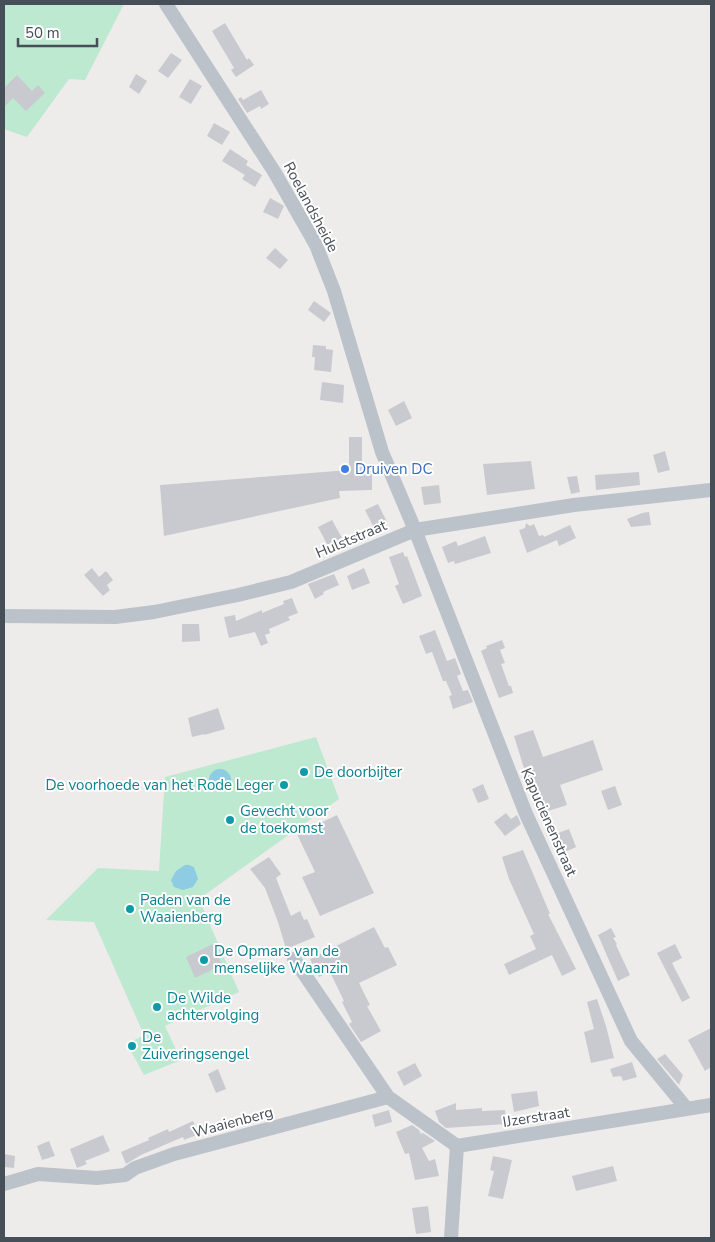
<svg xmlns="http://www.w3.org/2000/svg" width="715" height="1242" viewBox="0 0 715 1242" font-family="'Nunito Sans',sans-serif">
<rect width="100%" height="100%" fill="#eeebeb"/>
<path fill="#bce9d0" d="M4 4H124L85 80 69 79 27 137 4 129Z
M316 737 339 799 199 899 239 992 165 1026 181 1060 144 1075 127 1044 144 1035 94 922 46 920 98 868 159 871 165 777Z"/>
<path fill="#8dcce2" d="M209 780a11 11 0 1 1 22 0a11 11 0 1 1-22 0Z
M185 865H189L194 867 198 879 193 887 183 890 174 887 171 880 176 871Z"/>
<path fill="#c9cad0" d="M225 23 247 60 249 58 254 65 236 77 231 70 234 68 212 31Z
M171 53 182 60 168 78 158 71Z
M136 74 147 81 139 94 129 87Z
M17 75 32 91 38 85 45 93 26 111 13 98 4 107V88Z
M190 79 202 86 191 104 179 97Z
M261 90 269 104 261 109 260 106 247 113 238 99 241 97 243 100Z
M214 123 230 132 222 145 207 136Z
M230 149 248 161 246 165 262 175 255 187 242 179 245 175 222 161Z
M270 198 284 206 278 219 263 212Z
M275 248 288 260 280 269 266 258Z
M314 301 331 313 324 322 308 310Z
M313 345 326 346V349L333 350 331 372 314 370 315 357H312Z
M322 382 344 385 343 403 320 400Z
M404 401 412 418 396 426 388 410Z
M349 437H362V472H372V490L339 491 340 498 164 536 160 485 349 470Z
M665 451 670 470 658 473 653 455Z
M531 461 535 489 487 495 483 464Z
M639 472 640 485 596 490 595 475Z
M577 476 580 492 571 494 567 477Z
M439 485 441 503 424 505 421 487Z
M378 504 387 522 374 528 365 510Z
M649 512 651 525 631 527 627 519 642 513Z
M332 520 342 538 328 546 318 527Z
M526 523 530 526 534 524 539 536 543 535 544 537 570 525 576 538 559 546 557 540 527 553 519 530 525 528Z
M485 536 491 553 455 564 454 561 448 563 442 547 456 541 458 546Z
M403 552 405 557 407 556 422 596 403 604 395 586 399 584 389 557Z
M92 568 99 577 106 571 113 580 107 585 110 590 103 596 84 575Z
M364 568 370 583 352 590 347 576Z
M334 574 339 585 323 592 324 594 315 599 308 584Z
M292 598 298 613 288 617 290 620 269 629 270 633 265 635 268 643 261 646 255 632 229 638 224 617 235 615 236 621 262 610V613L284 604 283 601Z
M182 624H199L200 641 182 642Z
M435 630 447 661 455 658 461 674 457 676 463 691 468 690 473 702 453 709 449 696 452 695 446 681H443L432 652 426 654 419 636Z
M502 640 505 648 500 650 505 663 501 664 509 686H511L513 693 499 698 481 651 487 648 486 646Z
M218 708 225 729 204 735V734L192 737 188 718Z
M533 730 543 757 593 740 603 770 560 785 567 805 545 812 538 792 532 794 514 736Z
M483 784 489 799 478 803 472 789Z
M615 786 622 805 608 810 601 791Z
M506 813 511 819 517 815 521 824 505 836 494 822Z
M337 815 374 893 320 916 302 877 315 872 297 834Z
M569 829 576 847 565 852 558 833Z
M523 850 550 914H548L576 969 562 976 552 955 509 975 504 964 536 949 530 936 534 934 509 879 502 857Z
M269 857 281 874 276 878 291 916 300 911 304 920 307 919 315 937 286 949 278 922 265 888 250 869Z
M374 927 385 948 388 947 397 965 359 983 370 1005 367 1006 381 1031 361 1042 349 1024 352 1022 342 1002 344 1001 330 972 319 977 310 959Z
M611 928 616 937 613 938 617 944 616 945 630 975 618 981 598 935Z
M213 944 222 965 195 978 186 957Z
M675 944 682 958 672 963 690 998 682 1002 657 953Z
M597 999 606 1026 614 1058 591 1063 584 1032 594 1029 587 1002Z
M711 1028V1067L705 1071 688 1040Z
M665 1054 683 1075 679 1085 657 1059Z
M632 1062 637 1077 623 1081 621 1076 613 1077 610 1069Z
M415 1063 422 1076 404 1086 397 1072Z
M218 1069 226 1089 216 1093 208 1074Z
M537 1091 539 1106 514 1112 511 1094Z
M456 1103V1110L482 1108V1111L505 1110 506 1124 446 1128 439 1122 435 1111Z
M389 1110 392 1122 375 1127 372 1115Z
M193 1121 199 1134 184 1140 183 1137 141 1155 126 1164 121 1152 149 1140 148 1138 168 1129 169 1132Z
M412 1125 419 1130 421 1134 423 1133 435 1141 422 1148 429 1161 435 1159 439 1176 415 1180 409 1153 405 1154 396 1132Z
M103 1135 110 1151 85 1161 87 1164 77 1168 70 1149Z
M49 1141 55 1156 42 1160 37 1146Z
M4 1154 15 1156 14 1168 4 1167Z
M493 1156 512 1160 503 1199 488 1196 494 1171 490 1170Z
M613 1166 617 1181 576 1191 572 1176Z
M428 1206 431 1232 416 1234 412 1208Z"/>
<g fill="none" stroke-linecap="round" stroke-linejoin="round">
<path stroke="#bbc2ca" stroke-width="14" d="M166 4 275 173 316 245 334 291 382 452 415 530 526 814 631 1041 687 1109
M4 616 115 617 154 612 238 595 291 582 415 530 574 505 711 490
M294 959 388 1097 457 1146
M457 1146 711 1105
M4 1184 38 1174 97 1178 125 1175 135 1168 174 1154 388 1097
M451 1238 457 1146"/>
</g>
<circle fill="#3f7fe0" stroke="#fff" stroke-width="2" cx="345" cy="469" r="5"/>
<g fill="#0f9aa8" stroke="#fff" stroke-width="2">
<circle cx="304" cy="772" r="5"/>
<circle cx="284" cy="785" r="5"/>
<circle cx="230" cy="820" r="5"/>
<circle cx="130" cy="909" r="5"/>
<circle cx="204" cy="960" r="5"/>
<circle cx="157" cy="1007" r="5"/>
<circle cx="132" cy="1046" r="5"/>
</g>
<g text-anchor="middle" stroke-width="4" stroke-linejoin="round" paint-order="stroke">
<g font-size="15" fill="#464e57" stroke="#fff">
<text transform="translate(311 207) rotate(62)" y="5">Roelandsheide</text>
<text transform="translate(351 539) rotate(-23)" y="5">Hulststraat</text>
<text transform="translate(549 822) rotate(66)" y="5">Kapucienenstraat</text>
<text transform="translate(536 1117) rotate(-9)" y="5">IJzerstraat</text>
<text transform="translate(233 1122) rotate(-15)" y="5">Waaienberg</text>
</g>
<g font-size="15" fill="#366cbe" stroke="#fff" text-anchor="start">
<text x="355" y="474">Druiven DC</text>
</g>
<g font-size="15" fill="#0d838f" stroke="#fff" text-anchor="start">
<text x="314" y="777">De doorbijter</text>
<text x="274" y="790" text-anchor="end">De voorhoede van het Rode Leger</text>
<text x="240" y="816">Gevecht voor<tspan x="240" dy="17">de toekomst</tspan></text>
<text x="140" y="905">Paden van de<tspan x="140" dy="17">Waaienberg</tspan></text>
<text x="214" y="956">De Opmars van de<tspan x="214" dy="17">menselijke Waanzin</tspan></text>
<text x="167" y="1003">De Wilde<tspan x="167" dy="17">achtervolging</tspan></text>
<text x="142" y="1042">De<tspan x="142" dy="17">Zuiveringsengel</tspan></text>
</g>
</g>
<rect width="715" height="1242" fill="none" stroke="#464e57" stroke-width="10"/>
<path d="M18 38v8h79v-8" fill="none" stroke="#464e57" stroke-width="2.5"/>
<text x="25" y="38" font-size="15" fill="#464e57" stroke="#ffffff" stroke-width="4" paint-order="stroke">50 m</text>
</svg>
